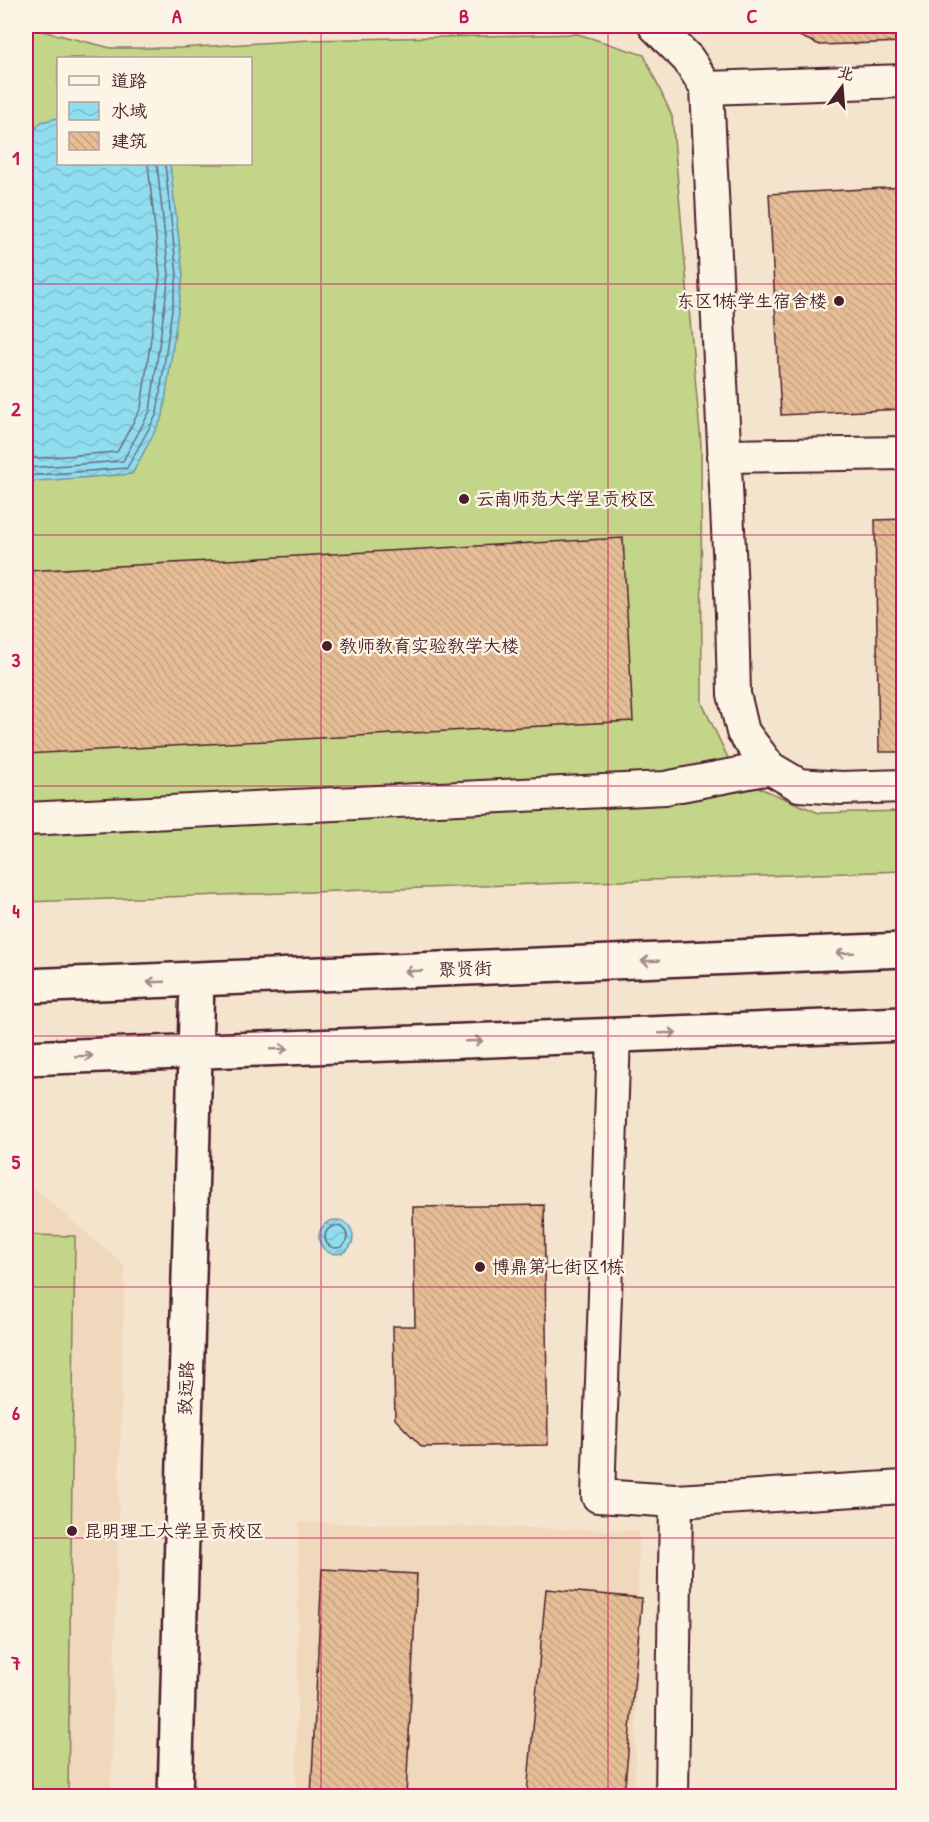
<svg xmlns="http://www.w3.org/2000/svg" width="929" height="1822" viewBox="0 0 929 1822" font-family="'Patrick Hand','LXGW WenKai TC',sans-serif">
<defs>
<pattern id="water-waves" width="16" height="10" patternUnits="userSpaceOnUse" patternTransform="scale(1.5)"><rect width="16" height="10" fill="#90ddf0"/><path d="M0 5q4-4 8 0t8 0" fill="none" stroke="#7ebdce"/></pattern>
<pattern id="building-back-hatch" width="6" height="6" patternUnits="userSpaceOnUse" patternTransform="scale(1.5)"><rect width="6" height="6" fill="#e6bd96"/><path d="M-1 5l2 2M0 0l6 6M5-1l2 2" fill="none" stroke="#c7a281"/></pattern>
</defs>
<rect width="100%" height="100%" fill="#f5e4cd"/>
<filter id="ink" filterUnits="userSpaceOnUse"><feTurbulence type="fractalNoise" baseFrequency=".0167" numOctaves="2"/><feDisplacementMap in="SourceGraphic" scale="12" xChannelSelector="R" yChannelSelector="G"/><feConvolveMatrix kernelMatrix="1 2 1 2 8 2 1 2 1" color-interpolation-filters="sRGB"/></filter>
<g filter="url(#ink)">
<path fill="#f0d8bc" d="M26 1181 125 1266 111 1796H26Z
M299 1522 639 1531 635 1796H296Z"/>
<path fill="#c3d589" stroke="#867a5a" stroke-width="1.5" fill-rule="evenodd" d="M26 27 111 48H180L309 40 578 34 644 55 672 116 701 444 702 703 738 779 819 813 903 811V871L26 902ZM58 58H250V164H58Z
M26 1235 75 1236 68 1796H26Z"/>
<path fill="url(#water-waves)" stroke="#7491a1" stroke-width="1.5" d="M58 118V164H170L183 275 163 416 132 474 26 482V141L41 122Z
M319 1237a17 17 0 1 1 34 0a17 17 0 1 1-34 0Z"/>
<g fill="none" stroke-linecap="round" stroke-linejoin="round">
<path stroke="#666b7a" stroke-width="1.5" d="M26 459 117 452 141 408 160 275 148 164
M26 468 123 461 150 411 169 275 157 164
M26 476 127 468 157 414 177 275 165 164
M325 1237a11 11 0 1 1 22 0a11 11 0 1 1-22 0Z"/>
</g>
<path fill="url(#building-back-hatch)" stroke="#4a1f2b" stroke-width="1.5" d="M776 26H904V42L820 45Z
M904 187V409L781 415 769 194Z
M904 519V752H879L875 520Z
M623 538 633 721 26 754V571Z
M544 1205 548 1445 422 1447 395 1419 393 1326H415L413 1207Z
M322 1569 417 1574 406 1796H311Z
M546 1589 642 1598 624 1796H559L527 1793Z"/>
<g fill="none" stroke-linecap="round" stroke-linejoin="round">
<defs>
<path id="street" d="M655 26 688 59 707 88 732 613 734 694 743 732 770 768 799 785 841 788 904 786
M707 88 904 81
M724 456 904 453
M26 819 665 788 770 768
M614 1035 598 1496 676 1501 672 1796
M676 1501 904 1487"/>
<path id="secondary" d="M26 986 904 950
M26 1058 904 1024
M175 1796 197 980"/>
</defs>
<use href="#street" stroke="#4a1f2b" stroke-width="36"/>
<use href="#secondary" stroke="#4a1f2b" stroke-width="38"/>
<use href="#street" stroke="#fcf5e5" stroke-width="32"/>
<use href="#secondary" stroke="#fcf5e5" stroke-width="33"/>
</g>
<defs><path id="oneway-shaft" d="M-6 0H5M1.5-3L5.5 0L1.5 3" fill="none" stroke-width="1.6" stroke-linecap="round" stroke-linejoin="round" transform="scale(1.5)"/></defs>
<g stroke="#a38a88">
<use href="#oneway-shaft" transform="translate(845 953) rotate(178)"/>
<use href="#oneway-shaft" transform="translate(650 961) rotate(178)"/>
<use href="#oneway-shaft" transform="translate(413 971) rotate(178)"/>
<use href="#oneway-shaft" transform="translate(156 982) rotate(178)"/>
<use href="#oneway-shaft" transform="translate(668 1033) rotate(-2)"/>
<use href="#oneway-shaft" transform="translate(474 1041) rotate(-2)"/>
<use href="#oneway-shaft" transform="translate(279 1049) rotate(-2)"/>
<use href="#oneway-shaft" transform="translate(84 1056) rotate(-2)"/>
</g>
</g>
<path fill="none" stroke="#c2185b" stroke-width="1.5" stroke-opacity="0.55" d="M321 26V1796M608 26V1796M26 284H904M26 535H904M26 786H904M26 1036H904M26 1287H904M26 1538H904"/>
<g fill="#4a1f2b" stroke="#fcf5e5" stroke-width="2">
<circle cx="839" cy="301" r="6"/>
<circle cx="464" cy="499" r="6"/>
<circle cx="327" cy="646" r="6"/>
<circle cx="480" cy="1267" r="6"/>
<circle cx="72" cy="1531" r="6"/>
</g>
<g text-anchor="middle" stroke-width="5" stroke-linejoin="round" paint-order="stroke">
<g font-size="18" fill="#4a1f2b" stroke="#fcf5e5" text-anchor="start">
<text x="827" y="307" text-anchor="end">东区1栋学生宿舍楼</text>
<text x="476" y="505">云南师范大学呈贡校区</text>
<text x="339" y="652">教师教育实验教学大楼</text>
<text x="492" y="1273">博鼎第七街区1栋</text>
<text x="84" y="1537">昆明理工大学呈贡校区</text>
</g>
<g font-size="18" fill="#4a1f2b" stroke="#fcf5e5">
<text transform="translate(465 969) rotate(-2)" y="6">聚贤街</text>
<text transform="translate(186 1388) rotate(-88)" y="6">致远路</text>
</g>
</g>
<rect width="929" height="1822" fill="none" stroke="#fcf5e5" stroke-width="66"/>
<rect x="57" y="57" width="195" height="108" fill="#fcf5e5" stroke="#b59f9b" stroke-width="1.5"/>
<rect x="69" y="76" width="30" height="9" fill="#fcf5e5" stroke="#b59f9b" stroke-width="1.5"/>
<text x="111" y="87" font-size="18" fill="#4a1f2b">道路</text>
<rect x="69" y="102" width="30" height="18" fill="url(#water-waves)" stroke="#b59f9b" stroke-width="1.5"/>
<text x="111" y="117" font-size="18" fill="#4a1f2b">水域</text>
<rect x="69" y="132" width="30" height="18" fill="url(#building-back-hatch)" stroke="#b59f9b" stroke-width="1.5"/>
<text x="111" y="147" font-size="18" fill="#4a1f2b">建筑</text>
<g transform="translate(842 87) rotate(16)" stroke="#fcf5e5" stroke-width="4.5" paint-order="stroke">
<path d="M0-4.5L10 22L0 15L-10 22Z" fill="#4a1f2b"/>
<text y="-9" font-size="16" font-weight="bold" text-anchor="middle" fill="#4a1f2b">北</text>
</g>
<rect x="33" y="33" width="863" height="1756" fill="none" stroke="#c2185b" stroke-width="2"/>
<g font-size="20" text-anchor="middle" font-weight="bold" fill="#c2185b">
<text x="177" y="23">A</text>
<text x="464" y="23">B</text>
<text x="752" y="23">C</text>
<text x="16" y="165">1</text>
<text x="16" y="416">2</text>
<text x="16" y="667">3</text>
<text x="16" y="918">4</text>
<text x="16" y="1169">5</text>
<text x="16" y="1420">6</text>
<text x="16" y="1670">7</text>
</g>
</svg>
